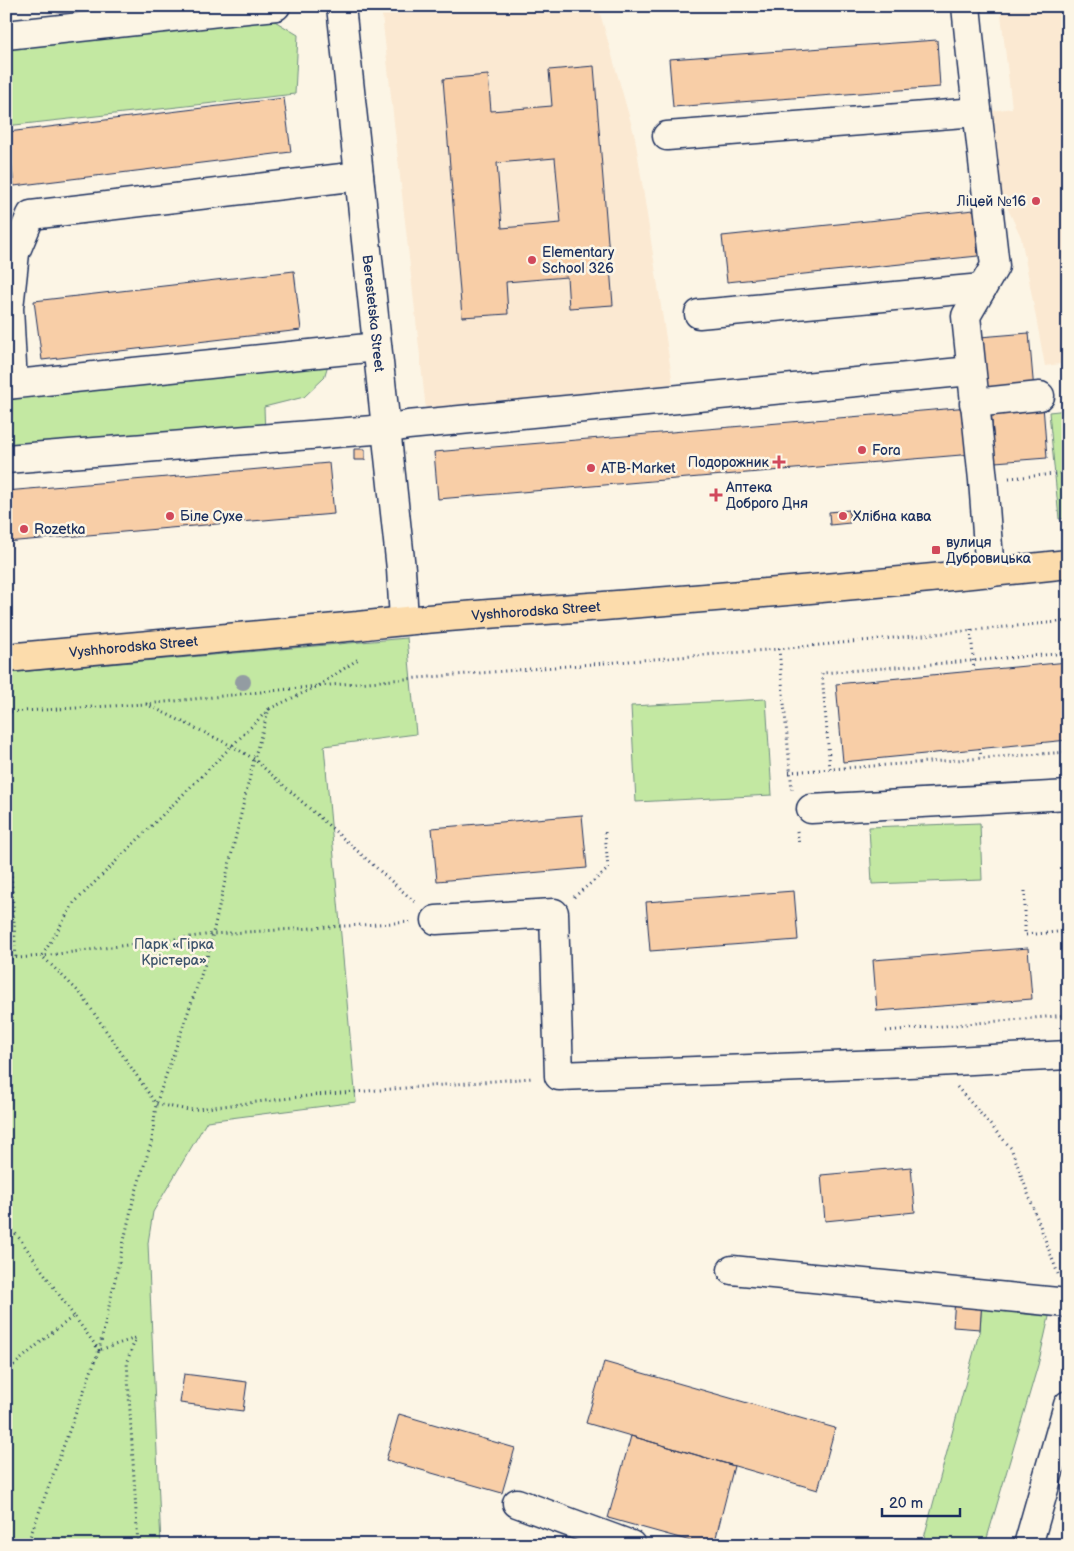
<svg xmlns="http://www.w3.org/2000/svg" width="1074" height="1551" viewBox="0 0 1074 1551" font-family="'Balsamiq Sans',sans-serif">
<rect width="100%" height="100%" fill="#fcf5e5"/>
<filter id="ink" filterUnits="userSpaceOnUse"><feTurbulence type="fractalNoise" baseFrequency=".02" numOctaves="2"/><feDisplacementMap in="SourceGraphic" scale="10" xChannelSelector="R" yChannelSelector="G"/><feConvolveMatrix kernelMatrix="1 2 1 2 8 2 1 2 1" color-interpolation-filters="sRGB"/></filter>
<g filter="url(#ink)">
<path fill="#fbe9d2" d="M381 6H598L635 137 673 384 426 410Z
M1000 6H1068V363L1045 366 1021 237 987 164 985 112 1012 108Z"/>
<path fill="#c3e8a2" stroke="#6f8c80" d="M273 20 298 35 295 94 6 126V48Z
M330 358 324 378 304 397 264 407 265 434 6 455V393Z
M1068 410V518L1059 519 1049 412Z
M407 638 416 734 324 746 356 1102 207 1121 153 1212 148 1243 161 1545H6V673Z
M766 699 772 795 636 802 631 706Z
M980 823 982 880 872 884 869 827Z
M982 1300 1051 1308 1038 1365 985 1545H922L980 1329Z"/>
<path fill="#f8cea7" stroke="#1b2f5e" fill-rule="evenodd" d="M937 40 940 87 673 107 669 59Z
M594 66 613 305 569 308 567 277 506 282 508 314 462 317 443 79 488 75 491 111 552 106 549 70ZM555 158 561 223 502 228 497 163Z
M284 98 291 152 14 186 8 132Z
M974 210 978 256 727 282 722 236Z
M294 271 301 330 42 360 34 301Z
M1029 333 1034 391 986 396 980 337Z
M1043 405 1047 458 995 462 991 409Z
M969 407 973 454 438 499 434 452Z
M354 449H365V460H354Z
M329 463 334 514 6 542V491Z
M849 510 850 523 830 525 829 512Z
M1068 662V740L843 762 836 684Z
M582 815 587 868 437 881 432 828Z
M794 891 798 940 650 951 646 902Z
M1028 948 1032 999 877 1011 873 960Z
M911 1167 915 1212 825 1221 821 1175Z
M955 1298 982 1300 980 1329 953 1327Z
M604 1362 835 1428 818 1490 586 1423Z
M184 1374 247 1382 243 1411 180 1403Z
M399 1414 515 1448 502 1493 386 1460Z
M631 1436 734 1466 714 1545H705L608 1518Z"/>
<g fill="none" stroke-linecap="round" stroke-linejoin="round">
<defs>
<g id="minor">
<path id="s1" d="M341 6 401 569 404 620"/>
<path d="M966 6 972 65 995 266 966 316 983 480 990 573"/>
<path d="M6 35 276 6"/>
<path d="M667 136 977 112"/>
<path d="M699 314 982 288"/>
<path d="M13 384 9 308 15 253 31 215 359 176"/>
<path d="M6 385 377 347"/>
<path d="M974 403 1040 396"/>
<path d="M6 459 386 429 408 425 971 371"/>
<path d="M811 809 1068 795"/>
<path d="M436 920 554 913 559 1076 935 1062 1068 1055"/>
<path d="M732 1270 1068 1303"/>
<path d="M517 1503 631 1545"/>
<path d="M1028 1545 1068 1405"/>
</g>
<g id="major">
<path id="s2" d="M6 658 358 626C440 616 522 612 604 606 759 594 913 581 1068 564"/>
</g>
</defs>
<use href="#minor" stroke="#1b2f5e" stroke-width="31"/>
<use href="#major" stroke="#1b2f5e" stroke-width="31"/>
<path stroke="#1b2f5e" stroke-width="3" stroke-dasharray="1 4" stroke-linecap="butt" d="M1009 478 1068 473
M971 630 974 671
M779 649 792 790
M146 704 232 746 254 759 417 904
M269 709 74 903 42 956 81 994 156 1104 189 1110 316 1095 532 1078
M6 712 146 704 318 686 779 649 1068 621
M980 748 981 758
M830 769 822 673 1068 653
M789 772 1068 752
M6 781 16 959
M797 831 799 844
M1025 891V935L1068 931
M574 897 608 869 605 832
M6 959 42 956 213 934 411 922
M886 1031 1068 1015
M957 1087 1011 1148 1058 1274
M6 1222 20 1239 74 1316
M6 1372 49 1335 74 1316 99 1350 133 1201 152 1140 156 1104 207 958 254 759 269 709 318 686 360 658
M27 1545 99 1350 136 1338 127 1361 138 1545"/>
<use href="#minor" stroke="#fcf5e5" stroke-width="28"/>
<use href="#major" stroke="#fcdcac" stroke-width="28"/>
</g>
<circle fill="#939ca2" cx="243" cy="682" r="8"/>
</g>
<g fill="#d1495b" stroke="#fcf5e5" stroke-width="2">
<circle cx="1036" cy="201" r="5"/>
<circle cx="532" cy="260" r="5"/>
<circle cx="862" cy="450" r="5"/>
<path d="M776.5 454.5h5v5h5v5h-5v5h-5v-5h-5v-5h5z"/>
<circle cx="591" cy="468" r="5"/>
<path d="M713.5 487.5h5v5h5v5h-5v5h-5v-5h-5v-5h5z"/>
<circle cx="170" cy="516" r="5"/>
<circle cx="843" cy="516" r="5"/>
<circle cx="24" cy="529" r="5"/>
<rect x="931" y="545" width="10" height="10" rx="2.5"/>
</g>
<g text-anchor="middle" stroke-width="5" stroke-linejoin="round" paint-order="stroke">
<g font-size="14" fill="#1b2f5e" stroke="#fcf5e5" text-anchor="start">
<text x="1026" y="206" text-anchor="end">Ліцей №16</text>
<text x="542" y="257">Elementary<tspan x="542" dy="16">School 326</tspan></text>
<text x="872" y="455">Fora</text>
<text x="769" y="467" text-anchor="end">Подорожник</text>
<text x="601" y="473">ATB-Market</text>
<text x="726" y="492">Аптека<tspan x="726" dy="16">Доброго Дня</tspan></text>
<text x="180" y="521">Біле Сухе</text>
<text x="853" y="521">Хлібна кава</text>
<text x="34" y="534">Rozetka</text>
<text x="946" y="547">вулиця<tspan x="946" dy="16">Дубровицька</tspan></text>
</g>
<g font-size="14" fill="#1b2f5e" stroke="#fcf5e5">
<text dy="5" stroke="none"><textPath href="#s1" startOffset="309">Berestetska Street</textPath></text>
<text dy="5" stroke="none"><textPath href="#s2" startOffset="532">Vyshhorodska Street</textPath></text>
<text dy="5" stroke="none"><textPath href="#s2" startOffset="128">Vyshhorodska Street</textPath></text>
</g>
<g font-size="14" fill="#3d546c" stroke="#fcf5e5">
<text x="174" y="949">Парк «Гірка<tspan x="174" dy="16">Крістера»</tspan></text>
</g>
</g>
<rect width="1074" height="1551" fill="none" stroke="#fcf5e5" stroke-width="25"/>
<rect x="12" y="12" width="1049" height="1526" fill="none" stroke="#1b2f5e" stroke-width="2" filter="url(#ink)"/>
<path d="M882 1508v8h78v-8" fill="none" stroke="#1b2f5e" stroke-width="2.5"/>
<text x="889" y="1508" font-size="15" fill="#1b2f5e" stroke="#fcf5e5" stroke-width="4" paint-order="stroke">20 m</text>
</svg>
